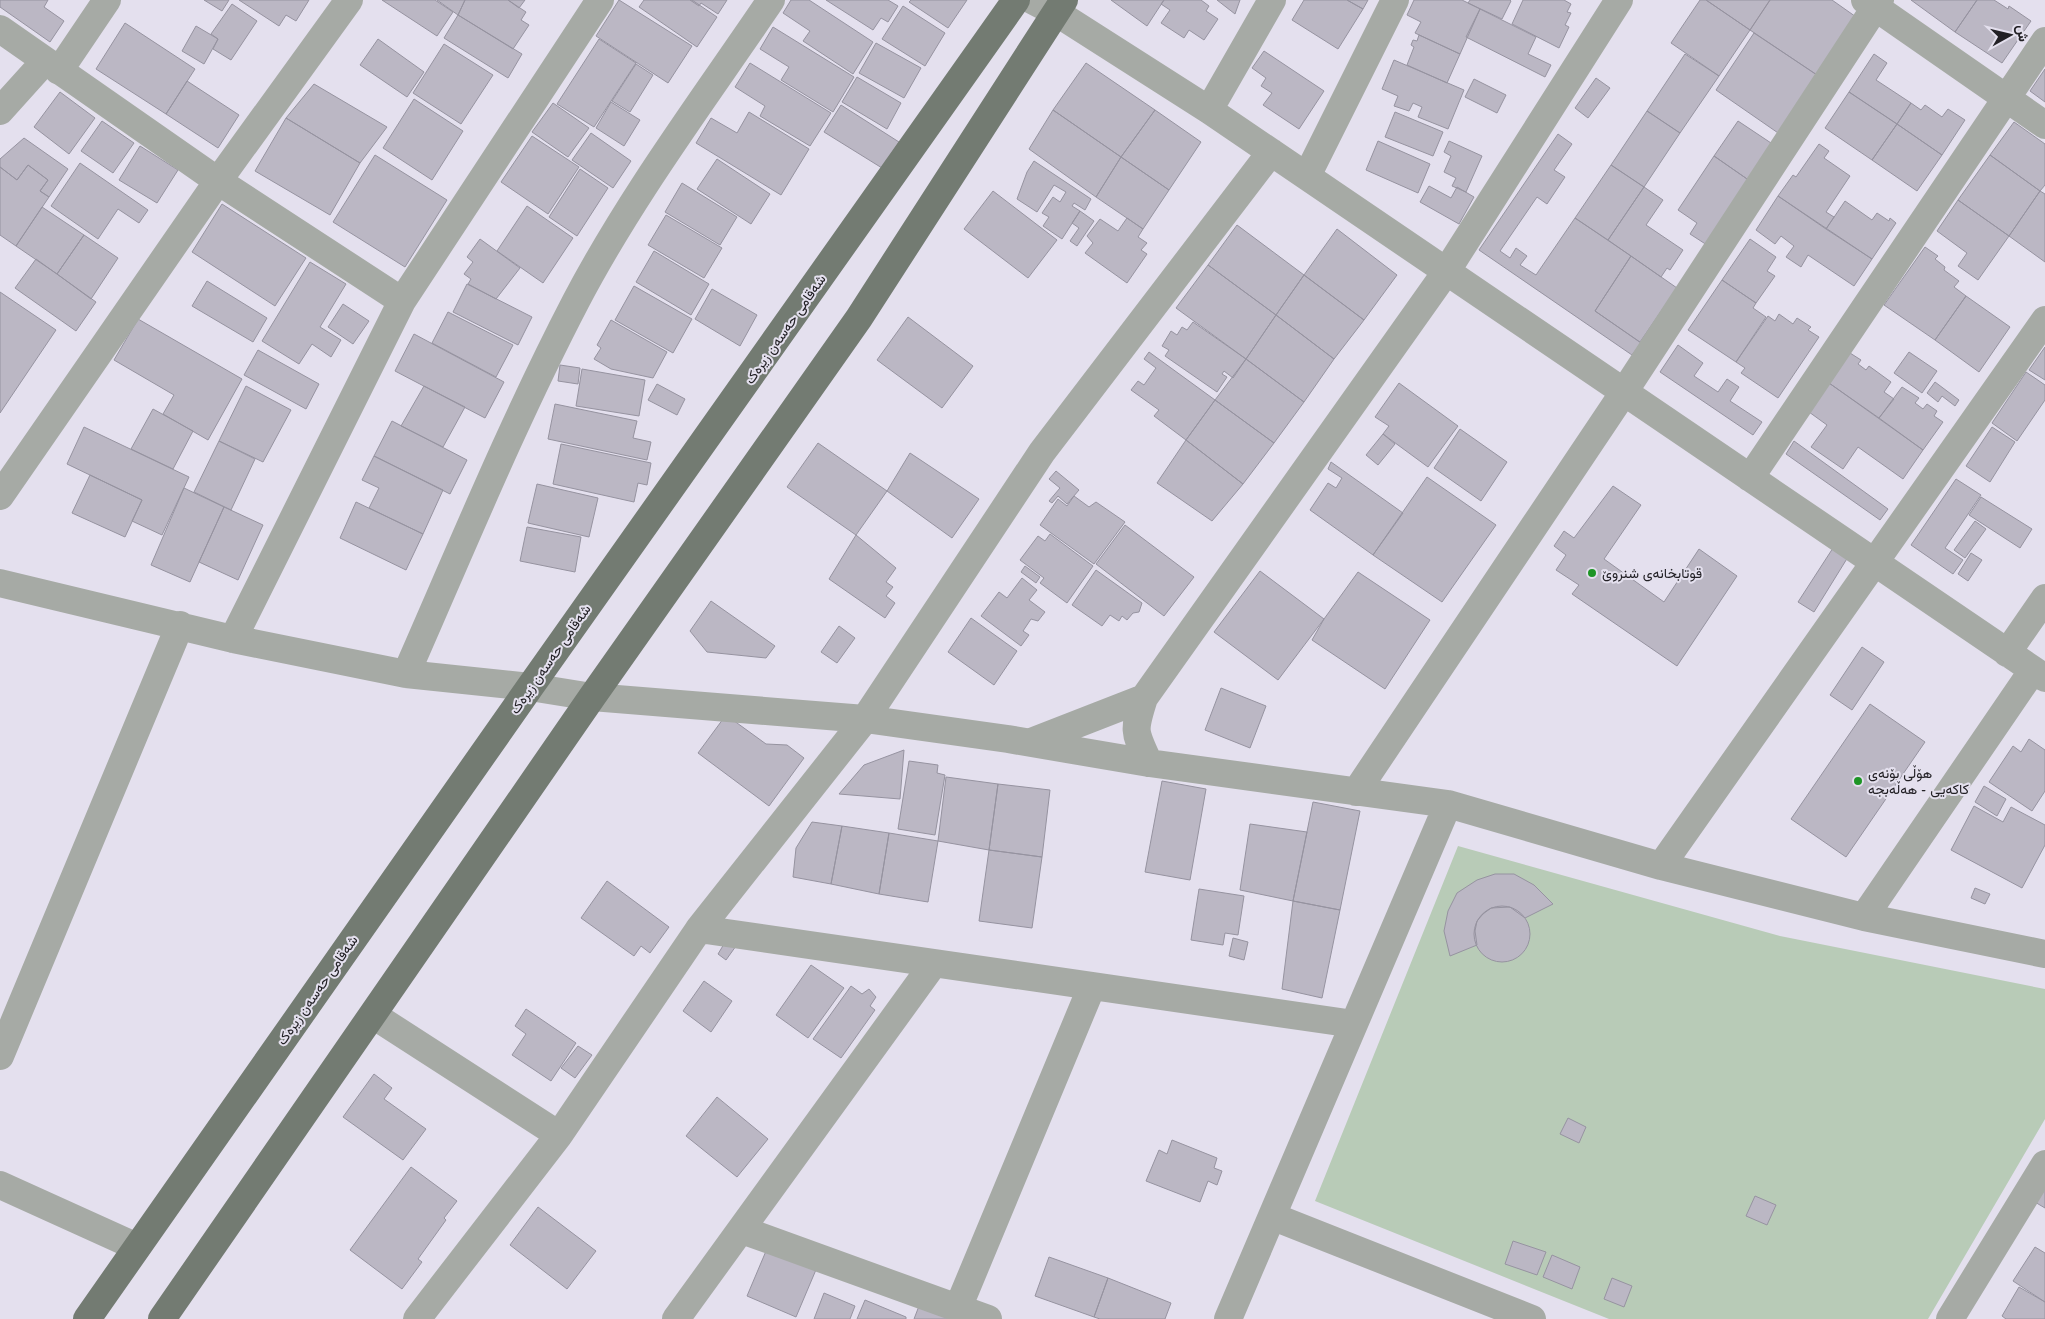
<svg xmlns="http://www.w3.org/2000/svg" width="2045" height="1319" viewBox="0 0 2045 1319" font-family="'Varela Round',Vazirmatn,sans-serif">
<rect width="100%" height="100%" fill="#e4e0ee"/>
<path fill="#b8cbb7" d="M1458 846 1780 936 2045 989V1119L1928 1319H1609L1315 1201Z"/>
<path fill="#bbb7c4" stroke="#9693a0" d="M0 0H48L44 7 64 21 50 42 0 7Z
M204 0H229L222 11Z
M239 0H309L296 21 286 15 279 26Z
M382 0H435L453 12 437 36Z
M437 0H465L458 15Z
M465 0H508L526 12 521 20 529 25 513 49 458 15Z
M508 0H525L519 8Z
M619 0 692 46 668 83 596 36Z
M644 0H692L717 17 697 47 639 7Z
M690 0H727L718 14 701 3 699 6Z
M791 0H809L873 42 853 74 803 41 810 31 783 13Z
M826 0H888L898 6 888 22 881 18 873 30Z
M911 0H967L948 28 909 2Z
M1111 0H1164L1147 26Z
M1164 0H1201L1209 6 1206 11 1218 19 1204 40 1189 30 1184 38 1161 23 1170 10 1161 4Z
M1217 0H1240L1235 14Z
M1304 0H1347L1363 9 1338 49 1292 20Z
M1347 0H1368L1363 9Z
M1414 0H1462L1480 9 1460 54 1415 33 1421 22 1407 15Z
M1470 0H1510L1511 1 1502 19 1468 3Z
M1523 0H1564L1571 4 1567 12 1571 13 1565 25 1569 27 1559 48 1512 24Z
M1700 0H1706L1750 30 1719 76 1671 43Z
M1706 0H1770L1750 30Z
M1770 0H1832L1859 19 1820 77 1750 30Z
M1911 0H1977L1955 32Z
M1977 0H1994L2008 9 2009 6 2031 21 2002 63 1955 32Z
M232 4 257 21 231 60 213 49 218 39 211 34Z
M903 6 945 33 925 66 882 39Z
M1480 9 1536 37 1528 54 1551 65 1545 77 1466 37Z
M458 15 522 54 508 78 444 38Z
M125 23 195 69 166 114 96 69Z
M196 26 218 39 204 64 182 51Z
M773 27 854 77 833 112 781 80 789 67 760 49Z
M1754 33 1820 77 1781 135 1716 90Z
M1419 35 1460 54 1447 83 1407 65 1414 47 1411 45 1413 40 1417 41Z
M378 39 424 72 407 97 360 65Z
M599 39 636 63 594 127 557 104Z
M876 43 921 68 904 98 859 73Z
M444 44 493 75 461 124 413 93Z
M1264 51 1324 91 1299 129 1263 105 1272 93 1261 86 1266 78 1252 68Z
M1685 54 1719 76 1680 133 1647 111Z
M1874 54 1887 63 1876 80 1911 103 1897 124 1849 92Z
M1394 60 1464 90 1448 129 1418 117 1422 107 1413 103 1409 111 1394 106 1398 96 1382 89Z
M750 63 831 113 810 146 760 116 765 106 735 87Z
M1086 63 1155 110 1121 157 1053 110Z
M636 64 653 75 630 112 612 101Z
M2045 69V102L2030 91Z
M857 77 901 103 887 129 842 102Z
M1596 78 1610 88 1588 118 1575 108Z
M1474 79 1506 95 1497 113 1465 97Z
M187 81 239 115 218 148 166 114Z
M314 84 387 127 360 163 286 118Z
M60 92 95 118 69 154 34 127Z
M1849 92 1897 124 1872 160 1825 128Z
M414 99 463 131 432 180 383 148Z
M611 102 640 120 624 146 596 128Z
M553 103 589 128 568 157 532 132Z
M1911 103 1921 110 1925 105 1942 117 1948 109 1965 120 1942 155 1897 124Z
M841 105 899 142 882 168 824 132Z
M1053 110 1121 157 1096 197 1029 149Z
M1155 110 1201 142 1169 190 1121 157Z
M1647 111 1680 133 1644 187 1611 165Z
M749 112 809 149 781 195 696 143 711 118 737 133Z
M1395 112 1443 132 1433 156 1385 137Z
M286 118 360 163 330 215 255 171Z
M102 121 134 143 113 173 81 151Z
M1738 121 1774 145 1750 181 1714 156Z
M2014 122 2045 144V185L2040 191 1990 155Z
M1897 124 1942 155 1917 191 1872 160Z
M591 133 631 161 613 188 572 160Z
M1558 134 1572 144 1554 170 1565 177 1547 204 1537 197 1500 251 1510 258 1516 248 1527 256 1520 265 1536 275 1575 218 1631 256 1595 311 1641 343 1632 355 1479 250Z
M532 136 579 167 548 214 501 182Z
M24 138 68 169 49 197 40 191 48 180 28 165 17 180 0 167V159Z
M1378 141 1430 164 1418 193 1366 170Z
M1449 141 1482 156 1466 192 1452 186 1456 178 1444 172 1451 156 1444 152Z
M1819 144 1829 151 1824 158 1850 176 1826 212 1834 217 1826 229 1778 196 1793 175 1796 177Z
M140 146 178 170 157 203 119 180Z
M375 155 447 200 405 267 333 222Z
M1990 155 2040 191 2009 236 1958 200Z
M1714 156 1750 181 1707 245 1690 234 1697 223 1678 210Z
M1121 157 1169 190 1143 229 1096 197Z
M717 159 770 194 751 224 697 189Z
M1034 161 1091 199 1085 210 1074 203 1072 206 1080 211 1062 239 1043 226 1049 217 1042 213 1053 197 1060 202 1066 192 1054 185 1037 212 1017 199 1027 172Z
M80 163 148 210 139 223 118 209 98 239 51 206Z
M28 165 48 180 40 191 49 197 16 246 0 235V167L17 180Z
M1611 165 1644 187 1608 240 1575 218Z
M580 169 608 188 577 236 549 217Z
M682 183 737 217 720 245 665 212Z
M1429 186 1451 198 1457 187 1474 197 1459 224 1420 202Z
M1644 187 1663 200 1646 225 1683 250 1670 270 1667 268 1661 277 1608 240Z
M993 191 1057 240 1028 278 964 229Z
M2040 191 2045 194V262L2009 236Z
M1778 196 1872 259 1854 286 1808 255 1801 267 1786 257 1794 246 1781 236 1775 244 1756 230Z
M1958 200 2009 236 1978 280 1958 266 1967 253 1937 231Z
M1845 201 1872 220 1877 213 1889 221 1890 218 1896 223 1872 259 1826 229Z
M222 204 306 258 275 306 192 252Z
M527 206 573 238 543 283 497 251Z
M42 207 84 235 57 274 16 246Z
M1080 211 1094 221 1077 246 1070 241 1079 228 1072 223Z
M666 215 722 248 704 278 648 245Z
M1127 218 1143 229 1138 237 1147 243 1141 250 1147 254 1127 283 1085 253 1093 243 1087 236 1100 219 1118 231Z
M1237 225 1304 275 1276 315 1208 265Z
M1337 229 1397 275 1364 320 1304 275Z
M84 235 118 258 91 299 57 274Z
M480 239 520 268 496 299 468 284 471 279 464 274 473 262 467 257Z
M1750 239 1776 257 1767 271 1775 276 1756 303 1722 280Z
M1925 247 1938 256 1935 259 1945 267 1944 270 1959 281 1954 287 1966 296 1935 340 1884 305Z
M654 251 709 284 691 315 636 282Z
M1631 256 1677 288 1640 342 1595 311Z
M36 259 96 302 76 331 15 288Z
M310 262 346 284 320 327 341 340 331 357 312 344 299 364 262 341Z
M1208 265 1276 315 1246 359 1176 308Z
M1304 275 1364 320 1334 359 1276 315Z
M1722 280 1756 303 1753 308 1766 317 1736 362 1688 330Z
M207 281 267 318 253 342 192 306Z
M467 284 532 317 518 345 453 312Z
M634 286 692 319 673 353 615 320Z
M712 289 757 315 740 346 695 319Z
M0 292 56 330 0 413Z
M1966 296 2010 327 1979 372 1935 340Z
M343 304 369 321 353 344 328 327Z
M448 312 513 345 496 377 432 343Z
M1779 314 1793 324 1797 318 1811 327 1808 330 1819 337 1778 398 1741 373 1745 368 1736 362 1768 316 1775 321Z
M1276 315 1334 359 1304 402 1246 359Z
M908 317 973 366 942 408 877 360Z
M138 319 242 379 208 440 163 414 174 395 114 360Z
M611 320 667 352 653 378 611 369 594 359 601 348 597 345Z
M1193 322 1246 359 1233 378 1224 371 1222 374 1227 377 1217 392 1165 356 1169 350 1162 346 1171 331 1177 335 1182 327 1187 330Z
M414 334 504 382 485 418 395 371Z
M1678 345 1703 363 1694 376 1718 392 1727 379 1739 387 1730 401 1762 422 1753 435 1660 372Z
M2045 347V380L2029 370Z
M258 350 319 384 306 409 244 375Z
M1149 352 1215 400 1186 440 1154 416 1159 410 1131 390 1138 381 1144 385 1156 368 1144 359Z
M1909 352 1937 371 1922 393 1894 373Z
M1850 353 1861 360 1858 364 1866 370 1869 366 1891 382 1884 392 1894 399 1879 418 1829 383Z
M1246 359 1304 402 1274 443 1215 400Z
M560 365 580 368 578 384 558 381Z
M582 369 645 380 639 416 576 406Z
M2026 372 2045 385V400L2017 441 1992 423Z
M1935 382 1959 400 1955 406 1942 396 1938 402 1927 393Z
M1399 383 1458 426 1428 467 1383 434 1389 426 1375 417Z
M1829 383 1923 450 1903 479 1858 447 1843 469 1811 447 1827 425 1809 412Z
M657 384 685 399 677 415 648 400Z
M246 386 291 410 263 462 219 441Z
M424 386 465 407 443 447 401 426Z
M1902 387 1919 398 1915 403 1923 409 1927 404 1937 411 1934 416 1943 422 1923 450 1879 418Z
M1215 400 1274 443 1243 484 1186 440Z
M555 404 637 421 633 438 651 442 647 460 548 439Z
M153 409 193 431 173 469 131 449Z
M392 421 467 460 450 494 374 456Z
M84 427 189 477 162 535 132 521 142 500 67 464Z
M1992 427 2015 442 1990 482 1966 466Z
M1460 429 1507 462 1481 501 1434 468Z
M1383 434 1395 444 1378 465 1366 455Z
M1186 440 1243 484 1212 521 1157 483Z
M219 441 255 459 231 510 194 492Z
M1794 441 1888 509 1880 520 1786 454Z
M818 443 887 491 856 535 787 487Z
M561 444 651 463 647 485 638 483 634 502 553 484Z
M910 453 979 499 952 538 887 491Z
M374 456 443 490 423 534 369 508 379 488 362 480Z
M1331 462 1403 513 1373 555 1310 510 1328 483 1336 488 1342 478 1328 469Z
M1056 471 1079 490 1067 504 1058 496 1052 503 1049 501 1060 488 1049 479Z
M90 475 142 500 125 537 72 513Z
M1427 477 1496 525 1442 602 1373 555Z
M1956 479 1981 495 1945 548 1963 560 1953 574 1911 545Z
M537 484 598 498 589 537 528 523Z
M1613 486 1641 505 1604 559 1664 602 1699 549 1737 576 1677 666 1572 594 1579 585 1556 570 1566 555 1554 546 1564 531 1574 538Z
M184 488 224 507 190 582 151 565Z
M1074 496 1089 507 1096 502 1125 522 1094 564 1040 525 1058 499 1067 506Z
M1981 497 2032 529 2020 548 1969 515Z
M356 502 423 534 406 570 340 538Z
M224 507 263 525 238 580 199 562Z
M1975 521 1986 529 1965 558 1954 550Z
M1125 525 1194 577 1164 616 1096 564Z
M527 527 581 537 575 572 520 561Z
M1050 534 1093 566 1067 603 1040 583 1044 578 1020 560 1038 536 1045 541Z
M856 535 896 568 886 582 893 587 886 596 895 603 885 618 829 579Z
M1833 548 1848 557 1814 612 1798 602Z
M1971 553 1982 560 1968 581 1958 574Z
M1025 566 1040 577 1036 583 1021 572Z
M1096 570 1142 603 1139 612 1133 613 1127 620 1122 616 1119 621 1110 615 1102 626 1072 605Z
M1260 571 1324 619 1278 680 1214 632Z
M1358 572 1430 620 1385 689 1312 640 1324 619Z
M1022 578 1037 590 1029 600 1045 612 1038 621 1031 619 1023 631 1029 635 1021 646 981 616 999 592 1007 598Z
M711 601 775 646 766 658 707 652 690 631Z
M971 618 1017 651 994 685 948 652Z
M839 626 855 638 837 663 821 652Z
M1862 647 1884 662 1852 710 1830 695Z
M1221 688 1266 706 1250 748 1205 730Z
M1870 704 1925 742 1846 857 1791 819Z
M726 715 766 744 787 745 804 758 769 806 698 753Z
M2029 739 2045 750V791L2032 811 1989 782 2013 746 2021 752Z
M904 750 900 799 839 794 864 765Z
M909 761 938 765 937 773 945 775 935 835 898 829Z
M946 777 998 784 989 850 938 841Z
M1162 781 1206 789 1190 880 1145 872Z
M998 784 1050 790 1042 857 989 850Z
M1984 786 2006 799 1997 816 1975 802Z
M1313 802 1360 811 1340 910 1293 901Z
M1974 806 2003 822 2011 807 2045 825V845L2022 888 1951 850Z
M812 822 842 826 831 884 793 877 796 848Z
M1250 824 1307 832 1293 901 1240 890Z
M842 826 889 833 879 894 831 884Z
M889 833 938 841 928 902 879 894Z
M989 850 1042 857 1032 928 979 921Z
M1495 874H1514L1534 885 1553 904 1525 918 1510 907 1491 908 1483 914 1477 921 1475 931 1477 945 1450 956 1444 931 1448 911 1457 893 1477 880Z
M607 881 669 927 650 953 641 946 634 956 581 918Z
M1975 888 1990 894 1985 904 1971 898Z
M1199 889 1244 896 1238 935 1225 933 1223 945 1191 940Z
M1293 901 1340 910 1322 998 1282 989Z
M1474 934a28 28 0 1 1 56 0a28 28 0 1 1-56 0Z
M1233 938 1248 942 1244 960 1229 956Z
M724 944 736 946 726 960 718 954Z
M811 965 844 988 808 1038 776 1015Z
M704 981 732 1001 711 1032 683 1011Z
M851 986 862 994 869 989 876 997 870 1006 875 1010 841 1058 813 1039Z
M526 1009 576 1043 551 1081 512 1055 526 1034 515 1026Z
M578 1046 592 1055 575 1078 561 1068Z
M374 1074 392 1088 384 1099 426 1129 403 1160 343 1117Z
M717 1097 768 1139 737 1177 686 1136Z
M1568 1118 1586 1127 1579 1143 1560 1134Z
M1172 1140 1217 1158 1214 1168 1222 1171 1217 1185 1208 1181 1200 1202 1146 1181 1159 1150 1167 1154Z
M411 1167 457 1201 444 1218 446 1220 418 1259 422 1262 402 1289 350 1250Z
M2045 1170V1208L2028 1198Z
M1755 1196 1776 1205 1767 1225 1746 1216Z
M538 1207 596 1251 567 1289 510 1245Z
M1513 1241 1546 1252 1537 1275 1505 1264Z
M769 1244 818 1265 796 1317 747 1296Z
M2035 1247 2045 1253V1302L2013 1281Z
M1552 1255 1580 1267 1572 1289 1543 1277Z
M1049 1257 1108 1278 1094 1317 1035 1296Z
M1108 1278 1171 1303 1165 1319H1100L1094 1317Z
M1612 1278 1632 1286 1624 1307 1604 1299Z
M2019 1287 2045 1302V1319H2006L2002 1316Z
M824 1293 855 1306 850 1319H814Z
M865 1300 906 1317V1319H857Z
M919 1306 950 1319H914Z"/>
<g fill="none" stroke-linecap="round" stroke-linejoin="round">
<path stroke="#a6aaa5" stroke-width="28" d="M1032 0 1057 13 1209 110 2045 678
M1865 0 2045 125
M0 29 218 181 402 301
M59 71 107 0
M1209 110 1272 0
M0 111 45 61
M1307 176 1395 0
M1750 478 2045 41
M0 496 218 181 349 0
M0 583 233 639 406 674 530 687 592 697 865 719 1008 739 1149 763 1448 804 1661 866 1864 917 2045 954
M233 639 402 301 600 0
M2007 653 2045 598
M406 674C461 549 513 422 576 301 631 196 704 99 771 0
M1144 698C1133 732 1134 731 1149 763
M1031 742 1144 698 1446 272 1619 0
M1356 792 1624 392 1880 0
M1661 866 2045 320
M1864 917 2033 670
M699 929 1354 1024
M373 1015 559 1135
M0 1056 180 625
M0 1185 137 1247
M1274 1217 1532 1319
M742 1230 988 1319
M958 1308 1092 986
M417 1319 559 1135 699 929 865 719 1042 452 1271 152
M676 1319 934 963
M1228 1319 1448 804
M1950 1319 2045 1164"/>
<path stroke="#737b72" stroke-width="28" d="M87 1319 530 687 1016 0
M162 1319 592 697 859 318 1064 0"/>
</g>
<g fill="#1d9525" stroke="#e4e0ee" stroke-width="2">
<circle cx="1592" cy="573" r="5"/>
<circle cx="1858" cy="781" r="5"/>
</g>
<g text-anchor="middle" stroke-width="4" stroke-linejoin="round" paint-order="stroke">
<g font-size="14" fill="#222025" stroke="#e4e0ee">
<text transform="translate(785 329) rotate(-55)" y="5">شەقامی حەسەن زیرەک</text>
<text transform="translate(550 659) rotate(-55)" y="5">شەقامی حەسەن زیرەک</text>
<text transform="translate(317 990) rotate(-55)" y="5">شەقامی حەسەن زیرەک</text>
</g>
<g font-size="14" fill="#222025" stroke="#e4e0ee" text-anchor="start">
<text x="1602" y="578">قوتابخانەی شنروێ</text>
<text x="1868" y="778">ھۆڵی بۆنەی<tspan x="1868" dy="16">کاکەیی - هەڵەبجە</tspan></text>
</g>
</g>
<g transform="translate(2010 35) rotate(82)" stroke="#e4e0ee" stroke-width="4" paint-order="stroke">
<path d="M0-4L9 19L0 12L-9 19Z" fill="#222025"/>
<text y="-8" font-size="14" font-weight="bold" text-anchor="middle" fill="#222025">ش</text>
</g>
</svg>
